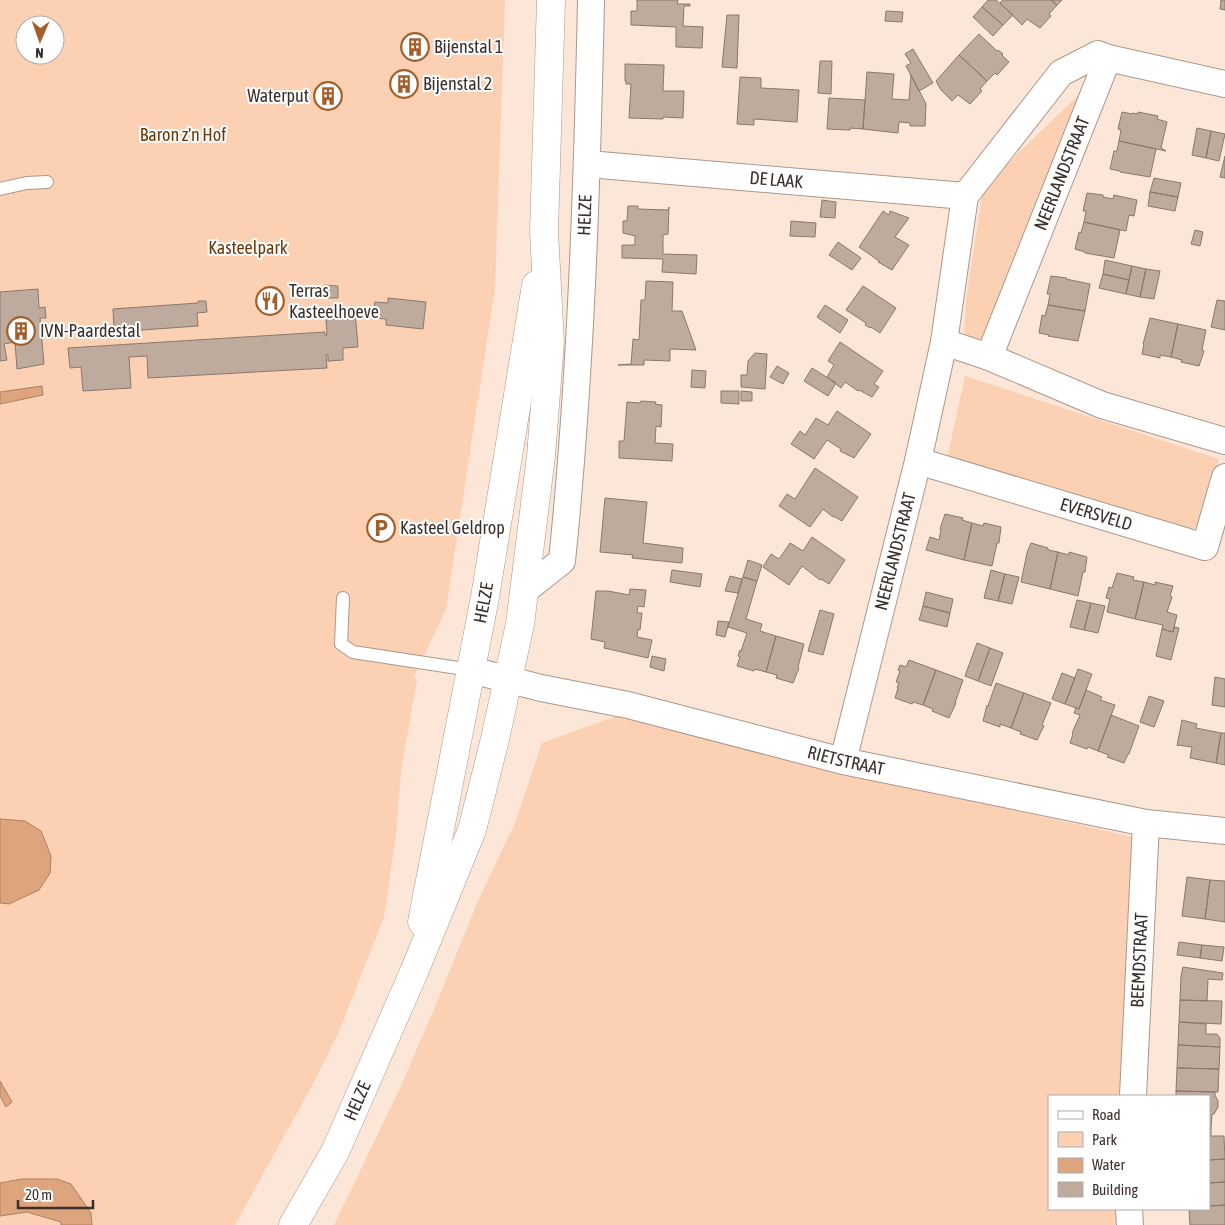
<svg xmlns="http://www.w3.org/2000/svg" width="1225" height="1225" viewBox="0 0 1225 1225" font-family="'Asap Condensed',sans-serif">
<rect width="100%" height="100%" fill="#fbe6d8"/>
<path fill="#fbd0b3" fill-rule="evenodd" d="M0 0H505L495 289 446 609 414 677 417 680 401 771 396 836 384 917 340 1029 314 1082 235 1225H0ZM25 25H55V55H25Z
M1091 83 981 346 966 339 964 332 967 293 983 187Z
M965 376 1219 459 1200 525 1191 529 947 459Z
M619 715 808 763 1137 838 1122 1096H1049V1209H1118V1225H334L401 1086 437 1002 478 901 515 823 542 743Z"/>
<path fill="#dda47d" stroke="#ac8164" d="M42 386 43 395 0 404V392Z
M0 819 25 821 41 831 51 856 50 873 39 890 9 904 0 903Z
M0 1081 12 1102 6 1107 0 1096Z
M22 1179H57L71 1184 91 1213 92 1225H61V1222L27 1212 0 1216V1183Z"/>
<path fill="#bfab9e" stroke="#8b786b" d="M637 0H678L677 4H690V6H684L683 26 703 27 702 48 676 47V27L631 25V11H637Z
M988 0H996L1013 15 1003 25 982 7Z
M1003 0H1051L1057 5 1049 14 1051 16 1040 28 1027 19 1022 25 1000 3Z
M1051 0H1062L1057 5Z
M1221 0H1225V10L1220 9Z
M982 7 1003 25 993 36 973 17Z
M886 11 903 12 902 22 885 21Z
M727 15H739L737 68 722 67Z
M979 34 997 51 998 50 1003 54 1002 55 1009 62 997 75 995 73 987 81 959 55Z
M413 38 422 41 418 55 409 52Z
M913 49 933 83 919 91 906 66 911 63 905 54Z
M959 55 987 81 980 89 982 91 970 104 958 95 952 101 941 90 936 81Z
M820 61H832L831 94 818 93Z
M625 64 664 65 663 91H684L683 118 663 117V119L629 118 631 84H626V81H625Z
M867 72 894 74 892 99 909 100 911 75 926 104 925 126H910V123L899 122 898 133 863 129Z
M408 77 412 84 401 91 396 84Z
M740 77 761 78V88L799 90 797 122 754 119V125L737 124Z
M326 91 334 95V98L332 100H325L322 97Z
M829 98 865 100 863 129 850 128V130L827 129Z
M1122 112 1132 114 1133 113 1138 114V112L1158 116 1157 119 1167 122 1161 148 1166 151 1119 141 1121 130 1118 129Z
M1197 128 1211 131 1206 158 1192 155Z
M1211 131 1225 134 1219 161 1206 158Z
M1119 141 1156 149 1150 177 1120 172V171L1110 169 1114 151H1117Z
M1225 156V178L1220 177Z
M1154 178 1181 183 1178 197 1150 192Z
M1150 192 1178 197 1175 211 1148 206Z
M1087 193 1103 195V197L1113 199 1114 195 1137 200 1134 216 1129 215 1126 231 1084 222 1086 211H1083Z
M822 200 836 202 835 218 820 217Z
M628 206H638V209L668 210 669 207 668 234 663 235V254L697 255 696 274 662 272 663 259 622 258V245H635V236L623 233V221H627Z
M883 211 889 215 890 211 909 218 895 237 909 245 892 270 878 262 879 261 859 247Z
M791 221 816 223 815 237 790 236Z
M1084 222 1120 230 1114 258 1085 253V252L1075 249 1079 232 1081 233Z
M1195 230 1203 232 1200 246 1191 244Z
M838 242 861 258 852 270 829 255Z
M1105 260 1132 266 1129 280 1103 274Z
M1132 266 1146 269 1140 297 1126 294Z
M1146 269 1160 271 1154 299 1140 297Z
M1103 274 1129 280 1126 294 1099 288Z
M1051 276 1067 278 1066 279 1090 284 1085 311 1048 305 1050 294H1047Z
M646 281 673 282 672 311H682L696 350 670 349V361L644 360V365H618L631 364 633 339 639 340 641 300H645Z
M324 285 338 286V298H324Z
M863 286 896 308 880 333 871 327 870 328 865 325 866 323 846 310Z
M38 289 39 308 45 307 46 318H40L44 364 17 369 15 342 4 344 7 360 0 361V292Z
M388 298 426 302 423 329 386 325V319L373 318 375 302 388 303Z
M1217 300 1225 301V330L1211 327Z
M198 301H206L207 312 197 313 198 326 114 332 113 309 198 303Z
M825 305 848 320 840 333 817 317Z
M1048 305 1085 311 1078 341 1048 336 1049 335 1039 333 1042 315 1045 316Z
M355 310 358 347 343 348V360L328 361V355H326L327 368 148 378 147 356 129 357 131 388 83 391 81 367 70 368 68 348 325 332V335H327L326 320 341 318 340 311Z
M1150 318 1178 324 1171 357 1160 355V358L1142 354 1144 344H1143Z
M1178 324 1206 330 1202 350 1204 351 1199 366 1181 362 1182 360 1171 357Z
M840 342 883 371 874 384 879 387 872 397 859 390 858 391 845 382 841 388 827 377 834 365 828 361Z
M755 353 767 354 765 389 741 387V375H747L748 361Z
M777 366 789 373 783 384 770 377Z
M812 368 836 383 828 396 804 381Z
M692 370 706 371 705 388 691 387Z
M721 391H739V404L721 403Z
M741 391 752 392V401H741Z
M641 401 656 402 655 404 662 405 661 427 656 426 655 443 673 444 672 461 619 458V441H624L627 402 640 403Z
M837 411 871 434 854 458 840 451 841 449 827 440 814 459 791 444 800 431 805 435 816 418 828 425Z
M815 468 858 497 842 521 833 516V517L823 509 810 527 779 506 787 494 795 499Z
M605 498 647 502 643 543 683 548 682 563 632 558 633 555 600 552Z
M945 514 963 518 962 520 972 523 964 560 926 550 930 537 939 540 941 529H940Z
M972 523 983 526 984 523 1001 527 999 543H997L992 566 964 560Z
M812 537 845 560 829 584 821 579 820 580 802 566 789 585 763 567 771 554 779 559 790 543 803 551Z
M1031 543 1048 548V550L1058 552 1050 589 1021 582 1027 553Z
M1058 552 1069 555V552L1087 557 1085 572H1083L1078 596 1050 589Z
M748 560 762 565 757 581 743 577Z
M672 570 702 574 700 587 670 582Z
M991 570 1005 574 998 601 984 598Z
M1117 573 1134 577 1133 580 1144 582 1135 619 1107 612 1110 599 1106 598 1109 587 1112 588Z
M1005 574 1019 577 1012 604 998 601Z
M730 576 742 579 738 593 725 591Z
M743 577 757 581 746 619 762 624 760 631 776 636 766 672 755 669 754 671 737 666 740 657 738 656 740 650 741 651 747 633 728 627Z
M1144 582 1155 585V582L1173 586 1170 596 1172 597 1167 612 1177 615 1173 632 1162 629 1163 625 1135 619Z
M630 589 646 590 644 607 638 606 637 613H642L640 630 638 629 637 637 652 640 648 658 604 648 605 642 591 639 596 591H608L629 595Z
M926 592 953 599 950 613 923 606Z
M1077 600 1091 603 1084 630 1070 627Z
M1091 603 1105 606 1098 633 1084 630Z
M923 606 950 613 947 627 919 620Z
M820 610 834 614 823 655 808 651Z
M718 621 729 622 725 637 716 635Z
M1174 627 1179 628 1171 660 1156 656 1162 629 1173 632Z
M776 636 804 644 798 667 799 668 793 683 776 678 777 675 766 672Z
M977 643 990 648 978 681 965 676Z
M990 648 1003 653 991 686 978 681Z
M652 656 666 659 664 671 650 667Z
M909 660 936 670 923 705 913 702 912 704 895 698 898 688H897L899 683 896 682 900 671 898 670 900 665 906 667Z
M1078 669 1092 674 1079 709 1065 704Z
M936 670 963 680 955 703H956L949 718 932 711 933 709 923 705Z
M1062 673 1075 678 1065 704 1052 699Z
M1215 677 1225 679V707L1212 705Z
M996 683 1024 693 1011 728 1000 724V727L983 721 987 705 988 706Z
M1086 690 1102 697 1100 700 1115 705 1098 751 1088 747 1087 749 1070 743 1073 734 1072 733 1080 715 1074 713 1076 708 1079 709Z
M1024 693 1051 703 1042 725 1044 726 1037 740 1020 734 1021 732 1011 728Z
M1149 696 1164 701 1154 727 1140 722Z
M1111 715 1139 726 1129 754H1128L1124 763 1107 757 1109 755 1098 751Z
M1182 720 1197 724 1196 728 1221 733 1216 763 1190 758 1192 747 1178 745 1177 746Z
M1221 733H1225V765L1216 763Z
M1187 877 1210 880 1205 919 1182 916Z
M1210 880 1225 881V922L1205 919Z
M1179 942 1202 945 1200 958 1177 955Z
M1202 945 1224 947 1222 961 1200 958Z
M1183 967 1223 973 1222 980 1208 979 1207 1001 1180 1000 1181 976Z
M1180 1000 1222 1001 1221 1024 1179 1022Z
M1179 1022 1206 1024V1034H1217L1220 1038V1047L1178 1045Z
M1178 1045 1220 1047 1219 1069 1177 1068Z
M1177 1068 1219 1069 1218 1092 1176 1091Z
M1176 1091 1215 1092V1095L1218 1101V1107L1214 1114H1212L1211 1128H1209V1096H1176Z
M1209 1128H1211V1136H1224L1225 1159 1209 1160Z
M1225 1159V1182L1209 1183V1160Z
M1225 1182V1205L1209 1206V1183Z
M1225 1205V1225H1190L1189 1209H1209V1206Z"/>
<g fill="none" stroke-linecap="round" stroke-linejoin="round">
<defs>
<path id="service" d="M0 189 27 183 47 182
M343 598 341 644 353 652 471 670"/>
<g id="minor">
<path id="s1" d="M588 164 965 196"/>
<path id="s2" d="M944 342 989 357 1108 58"/>
<path d="M989 357 1102 405 1225 441"/>
<path id="s3" d="M918 461 1205 547 1225 477"/>
<path id="s4" d="M524 591 562 561C581 375 587 187 591 0"/>
<path id="s5" d="M471 670 541 688 628 705 843 761 1146 823 1225 831"/>
<path id="s6" d="M843 761 918 461 944 342 965 196 1061 73 1098 54 1108 58 1225 84"/>
<path id="s7" d="M1133 1096 1146 823"/>
<path d="M1129 1209 1130 1225"/>
</g>
<g id="secondary">
<path id="s8" d="M422 922 485 597 536 285"/>
<path id="s9" d="M293 1225 335 1152 414 972 472 830 495 739 520 624 541 456 550 342 544 232 551 0"/>
</g>
</defs>
<use href="#service" stroke="#ac988b" stroke-width="14"/>
<use href="#minor" stroke="#ac988b" stroke-width="28"/>
<use href="#secondary" stroke="#ac988b" stroke-width="29"/>
<use href="#service" stroke="#fff" stroke-width="12"/>
<use href="#minor" stroke="#fff" stroke-width="26"/>
<use href="#secondary" stroke="#fff" stroke-width="28"/>
</g>
<defs>
<symbol id="building-ring" viewBox="-11 -11 22 22"><circle r="9.5" fill="#fff" stroke="#a15f2c" stroke-width="1.5"/><path d="M-4-6H4V6H1V3H-1V6H-4ZM-2.5-4.3h1.7v1.8h-1.7ZM.8-4.3h1.7v1.8H.8ZM-2.5-1h1.7V.8h-1.7ZM.8-1h1.7V.8H.8Z" fill="#a15f2c"/></symbol>
<symbol id="restaurant-ring" viewBox="-11 -11 22 22"><circle r="9.5" fill="#fff" stroke="#a15f2c" stroke-width="1.5"/><path d="M-5-6h1v4h1v-4h1v4h1v-4h1v5L-1.5 .5V6h-2V.5L-5-1ZM5-6V6H3V1.5H1.5Q1.5-4 5-6Z" fill="#a15f2c"/></symbol>
<symbol id="parking-ring" viewBox="-11 -11 22 22"><circle r="9.5" fill="#fff" stroke="#a15f2c" stroke-width="1.5"/><path d="M-3.5-5.5H1a3.5 3.5 0 0 1 0 7H-1V5.5H-3.5ZM-1-3.4V-.6H.8a1.4 1.4 0 0 0 0-2.8Z" fill="#a15f2c"/></symbol>
</defs>
<g fill-rule="evenodd">
<use href="#building-ring" x="399" y="31" width="32" height="32"/>
<use href="#building-ring" x="388" y="68" width="32" height="32"/>
<use href="#building-ring" x="312" y="80" width="32" height="32"/>
<use href="#restaurant-ring" x="254" y="285" width="32" height="32"/>
<use href="#building-ring" x="5" y="315" width="32" height="32"/>
<use href="#parking-ring" x="365" y="512" width="32" height="32"/>
</g>
<g text-anchor="middle" stroke-width="4" stroke-linejoin="round" paint-order="stroke">
<g font-size="18" fill="#39302b" stroke="#fff" text-anchor="start">
<text x="434" y="53">Bijenstal 1</text>
<text x="423" y="90">Bijenstal 2</text>
<text x="309" y="102" text-anchor="end">Waterput</text>
<text x="289" y="297">Terras<tspan x="289" dy="21">Kasteelhoeve</tspan></text>
<text x="40" y="337">IVN-Paardestal</text>
<text x="400" y="534">Kasteel Geldrop</text>
</g>
<g font-size="18" fill="#6c3709" stroke="#fff">
<text x="183" y="141">Baron z'n Hof</text>
<text x="248" y="254">Kasteelpark</text>
</g>
<g font-size="18" fill="#39302b" stroke="#fff">
<text dy="6" stroke="none"><textPath href="#s2" startOffset="245">NEERLANDSTRAAT</textPath></text>
<text dy="6" stroke="none"><textPath href="#s1" startOffset="189">DE LAAK</textPath></text>
<text dy="6" stroke="none"><textPath href="#s4" startOffset="395">HELZE</textPath></text>
<text dy="6" stroke="none"><textPath href="#s3" startOffset="186">EVERSVELD</textPath></text>
<text dy="6" stroke="none"><textPath href="#s6" startOffset="216">NEERLANDSTRAAT</textPath></text>
<text dy="6" stroke="none"><textPath href="#s8" startOffset="325">HELZE</textPath></text>
<text dy="6" stroke="none"><textPath href="#s5" startOffset="386">RIETSTRAAT</textPath></text>
<text dy="6" stroke="none"><textPath href="#s7" startOffset="136">BEEMDSTRAAT</textPath></text>
<text dy="6" stroke="none"><textPath href="#s9" startOffset="140">HELZE</textPath></text>
</g>
</g>
<rect x="1048" y="1095" width="162" height="115" fill="#ffffff" stroke="#b0acaa"/>
<rect x="1058" y="1111" width="25" height="8" fill="#ffffff" stroke="#b0acaa"/>
<text x="1092" y="1120" font-size="15" fill="#39302b">Road</text>
<rect x="1058" y="1132" width="25" height="15" fill="#fbd0b3" stroke="#b0acaa"/>
<text x="1092" y="1145" font-size="15" fill="#39302b">Park</text>
<rect x="1058" y="1158" width="25" height="15" fill="#dda47d" stroke="#b0acaa"/>
<text x="1092" y="1170" font-size="15" fill="#39302b">Water</text>
<rect x="1058" y="1182" width="25" height="15" fill="#bfab9e" stroke="#b0acaa"/>
<text x="1092" y="1195" font-size="15" fill="#39302b">Building</text>
<g transform="translate(40 40) rotate(182)"><circle r="24" fill="#ffffff" stroke="#b0acaa"/>
<path d="M0-4L9 19L0 12L-9 19Z" fill="#a15f2c"/>
<text y="-8" font-size="14" font-weight="bold" text-anchor="middle" fill="#39302b">N</text>
</g>
<path d="M18 1200v8h75v-8" fill="none" stroke="#39302b" stroke-width="2.5"/>
<text x="25" y="1200" font-size="15" fill="#39302b" stroke="#ffffff" stroke-width="4" paint-order="stroke">20 m</text>
</svg>
